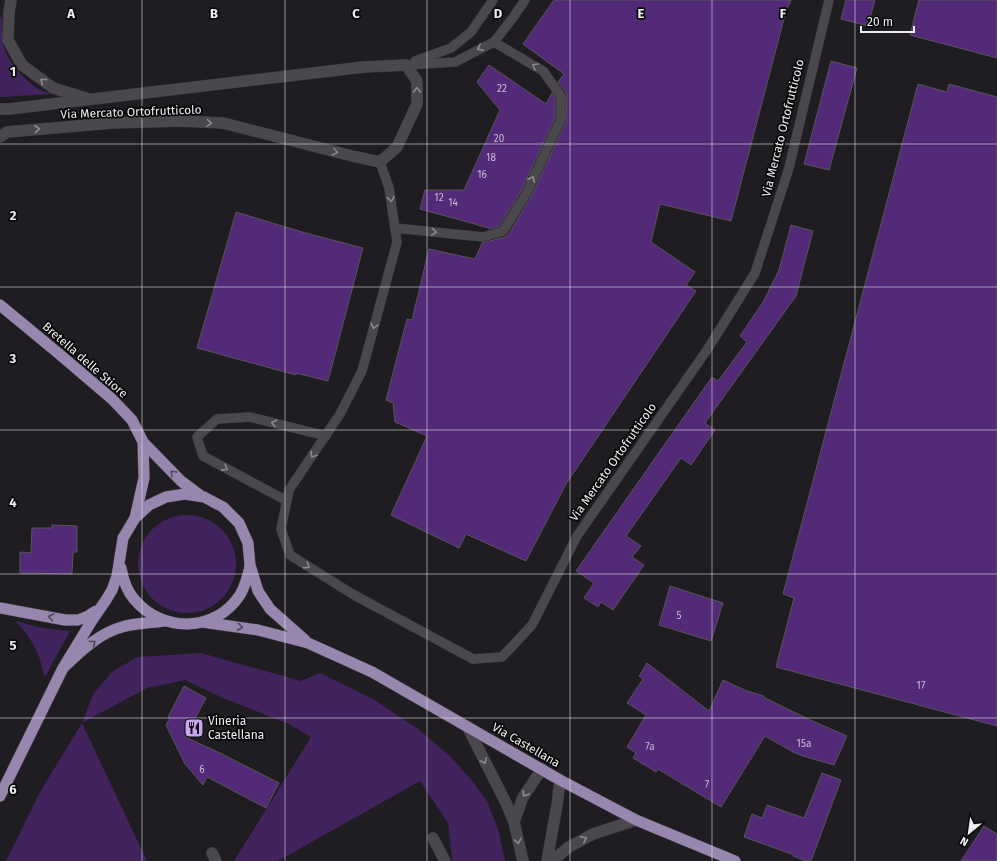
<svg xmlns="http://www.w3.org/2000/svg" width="997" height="861" viewBox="0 0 997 861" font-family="'Fira Sans',sans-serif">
<rect width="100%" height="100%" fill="#1f1d21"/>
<path fill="#41235e" d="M0 16 2 19C3 28 2 38 4 47 7 61 26 81 37 88 42 91 47 92 52 94L0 97Z
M138 564a49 49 0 1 1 98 0a49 49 0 1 1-98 0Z
M15 621 42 628 70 631 53 662 46 676H44C40 653 31 637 15 621Z
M201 653 301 681 320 673 373 699 418 729 451 757 474 783 487 801 498 829 505 861H453L452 859 448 823 420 781 278 861H234L311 737 289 724 223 698 185 680 147 688 82 723 147 861H6L40 792 82 723 93 694 113 671 138 657Z"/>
<path fill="#522a77" stroke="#57545a" d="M554 0H791L786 11 731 221 660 204 651 242 695 272 686 285 696 291 566 484 526 561 466 534 459 548 391 515 427 436 395 422 393 403 386 400 407 319 412 320 429 249 475 259 482 243 505 237 508 235 531 197 566 122 567 96 566 92 558 82 564 74 523 44Z
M846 0H875L868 26 841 19Z
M919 0H997V58L910 35Z
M831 61 857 68 829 170 804 164Z
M489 65 546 104 552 93 555 98V118L521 191 499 226 489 229V228L420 209 425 190H464L500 110 477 82Z
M918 84 947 92 949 84 997 97V726L776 667 794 598 783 594Z
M236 212 302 232 363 248 328 381 296 373V375L197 348Z
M791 225 813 231 796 296 705 423 715 430 691 465 681 458 626 536 641 546 632 557 644 565 613 610 601 602 598 607 584 598 594 583 576 571 712 377 718 381 747 342 740 336 763 302 779 270Z
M52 525 77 526V552H73L72 574 20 573V552L31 553 32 528H52Z
M670 586 723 603 711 641 659 625Z
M647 663 709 711 723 680 747 691 764 696 763 697 808 719 847 736 834 765 803 756 793 752 765 736 721 807 658 769 656 772 633 758 636 753 627 747 646 715 627 703 643 679 639 676Z
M184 686 206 698 185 737 220 753 279 783 266 808 207 777 203 785 185 764 166 725 170 718 168 717Z
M822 773 841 780 811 861H806L793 856 794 855 744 837 752 814 762 818 767 805 804 818Z
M984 826 997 834V861H961Z"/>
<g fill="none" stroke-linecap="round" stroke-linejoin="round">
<defs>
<path id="service" d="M415 61 451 48 471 32 493 0
M406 65 455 62 494 42 512 19 525 0
M380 162 389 188 397 242 362 371 340 414 289 490 281 529 290 555 354 595 473 659 502 657 532 625 577 536 707 350 755 273 789 168 829 0
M395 228 483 237 503 231 526 194 561 119V96L543 71 494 42
M287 501 203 456 197 437 217 419 250 417 326 436"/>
<path id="minor" d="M11 0 9 12 8 40 22 65 53 88 86 98
M0 109H9L364 67 406 65 417 81V104L397 147 380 162 352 156 223 123 181 121 112 123 7 132 0 137
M433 838 445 861
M212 853 216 861"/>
<path id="tertiary" d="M467 726 506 803 514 822 523 861
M514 822 523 797 542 769
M547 861 557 805 560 780
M552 861 569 847 593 834 636 820"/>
<path id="primary" d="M0 305 58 353 112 399 132 420 143 442 181 481 201 496
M135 518 144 478 143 442
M121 568C123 579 126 590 134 599 162 633 215 633 240 595 245 586 248 576 250 566
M0 608 65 620H78L88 616 96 611
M202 622 258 630 308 643 372 672 560 780 636 820 735 861
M63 668 91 622 106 600 112 590 117 576 123 538 135 518 149 505 166 497 185 494 204 497 223 507 239 523 248 543 250 565 258 591 270 609 305 640
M0 796 63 668C80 652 99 633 122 627 135 623 151 623 165 621"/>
</defs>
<use href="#service" stroke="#3b3a3d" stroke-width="10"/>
<use href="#minor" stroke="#3b3a3d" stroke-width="12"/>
<use href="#tertiary" stroke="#3b3a3d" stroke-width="12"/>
<use href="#primary" stroke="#3b3a3d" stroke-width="12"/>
<use href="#service" stroke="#4a484d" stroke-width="9"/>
<use href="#minor" stroke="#4a484d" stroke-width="11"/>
<use href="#tertiary" stroke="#4a484d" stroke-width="11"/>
<use href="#primary" stroke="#9786ae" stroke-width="11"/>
</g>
<defs><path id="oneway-chevron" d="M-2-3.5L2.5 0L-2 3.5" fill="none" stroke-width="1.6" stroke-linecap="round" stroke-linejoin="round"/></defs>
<g stroke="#8c8a8e">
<use href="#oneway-chevron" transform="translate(480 48) rotate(153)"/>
<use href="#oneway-chevron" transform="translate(535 66) rotate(-150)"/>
<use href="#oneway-chevron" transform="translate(43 81) rotate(-143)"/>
<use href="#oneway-chevron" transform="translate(417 90) rotate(-91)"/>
<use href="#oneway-chevron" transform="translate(209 123) rotate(3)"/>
<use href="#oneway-chevron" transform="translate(37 129) rotate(-5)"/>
<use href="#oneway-chevron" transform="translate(335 152) rotate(14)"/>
<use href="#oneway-chevron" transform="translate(532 179) rotate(-65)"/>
<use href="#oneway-chevron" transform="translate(391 199) rotate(81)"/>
<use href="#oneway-chevron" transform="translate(434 232) rotate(6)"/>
<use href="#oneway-chevron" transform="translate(374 326) rotate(105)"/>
<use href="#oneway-chevron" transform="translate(274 423) rotate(-167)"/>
<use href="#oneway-chevron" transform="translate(313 455) rotate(124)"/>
<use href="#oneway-chevron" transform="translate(225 468) rotate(29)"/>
<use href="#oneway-chevron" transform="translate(307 566) rotate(32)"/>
<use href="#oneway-chevron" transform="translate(484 761) rotate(64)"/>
<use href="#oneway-chevron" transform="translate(525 794) rotate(122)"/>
<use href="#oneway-chevron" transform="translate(584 839) rotate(-28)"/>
<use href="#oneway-chevron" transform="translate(518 841) rotate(77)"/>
</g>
<g stroke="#50475c">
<use href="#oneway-chevron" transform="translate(173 473) rotate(-135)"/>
<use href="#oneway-chevron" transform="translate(51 617) rotate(-169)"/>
<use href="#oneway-chevron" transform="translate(240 627) rotate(7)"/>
<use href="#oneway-chevron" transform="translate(93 643) rotate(-37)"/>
</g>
<path fill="none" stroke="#eeedf0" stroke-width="1" stroke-opacity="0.55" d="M142 0V861M285 0V861M427 0V861M570 0V861M712 0V861M855 0V861M0 144H997M0 287H997M0 430H997M0 574H997M0 718H997"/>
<defs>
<symbol id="restaurant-square" viewBox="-11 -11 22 22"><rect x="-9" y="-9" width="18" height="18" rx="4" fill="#c7a6ef" stroke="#080809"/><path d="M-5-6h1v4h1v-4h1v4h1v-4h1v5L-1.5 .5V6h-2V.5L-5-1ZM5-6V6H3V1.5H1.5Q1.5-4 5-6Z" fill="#111"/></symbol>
</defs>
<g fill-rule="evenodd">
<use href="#restaurant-square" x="183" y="717" width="22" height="22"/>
</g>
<g text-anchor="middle" stroke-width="3.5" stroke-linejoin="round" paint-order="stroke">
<g font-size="10" fill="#c7bcd2">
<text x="502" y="92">22</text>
<text x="499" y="142">20</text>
<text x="491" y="161">18</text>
<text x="482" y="178">16</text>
<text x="439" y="201">12</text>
<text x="453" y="206">14</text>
<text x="679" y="619">5</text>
<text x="921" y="689">17</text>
<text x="804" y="747">15a</text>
<text x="650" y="750">7a</text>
<text x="202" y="773">6</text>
<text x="707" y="788">7</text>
</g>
<g font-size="12" fill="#eeedf0" stroke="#080809">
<text transform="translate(131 112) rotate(-2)" y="4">Via Mercato Ortofrutticolo</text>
<text transform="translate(783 128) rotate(-76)" y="4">Via Mercato Ortofrutticolo</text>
<text transform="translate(85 360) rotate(41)" y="4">Bretella delle Stiore</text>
<text transform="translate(613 462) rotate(-55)" y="4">Via Mercato Ortofrutticolo</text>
<text transform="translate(526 745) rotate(30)" y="4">Via Castellana</text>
</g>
<g font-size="12" fill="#eeedf0" stroke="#080809" text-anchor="start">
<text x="208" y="725">Vineria<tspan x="208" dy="14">Castellana</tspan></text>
</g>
</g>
<g font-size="13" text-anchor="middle" font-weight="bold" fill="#eeedf0" stroke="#080809" stroke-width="3.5" stroke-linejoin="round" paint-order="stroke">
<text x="71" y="18">A</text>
<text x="214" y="18">B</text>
<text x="356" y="18">C</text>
<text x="498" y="18">D</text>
<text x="641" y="18">E</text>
<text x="783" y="18">F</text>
<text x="13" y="76">1</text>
<text x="13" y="220">2</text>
<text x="13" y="363">3</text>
<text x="13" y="507">4</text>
<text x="13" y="650">5</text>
<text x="13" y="794">6</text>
</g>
<g transform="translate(969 833) rotate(209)" stroke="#080809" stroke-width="3" paint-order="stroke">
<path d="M0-3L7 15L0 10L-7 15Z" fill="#eeedf0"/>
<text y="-6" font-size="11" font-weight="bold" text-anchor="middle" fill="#eeedf0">N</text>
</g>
<path d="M861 26v6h53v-6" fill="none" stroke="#eeedf0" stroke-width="2"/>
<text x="867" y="26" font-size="12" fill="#eeedf0" stroke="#080809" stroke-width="3" paint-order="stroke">20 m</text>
</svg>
